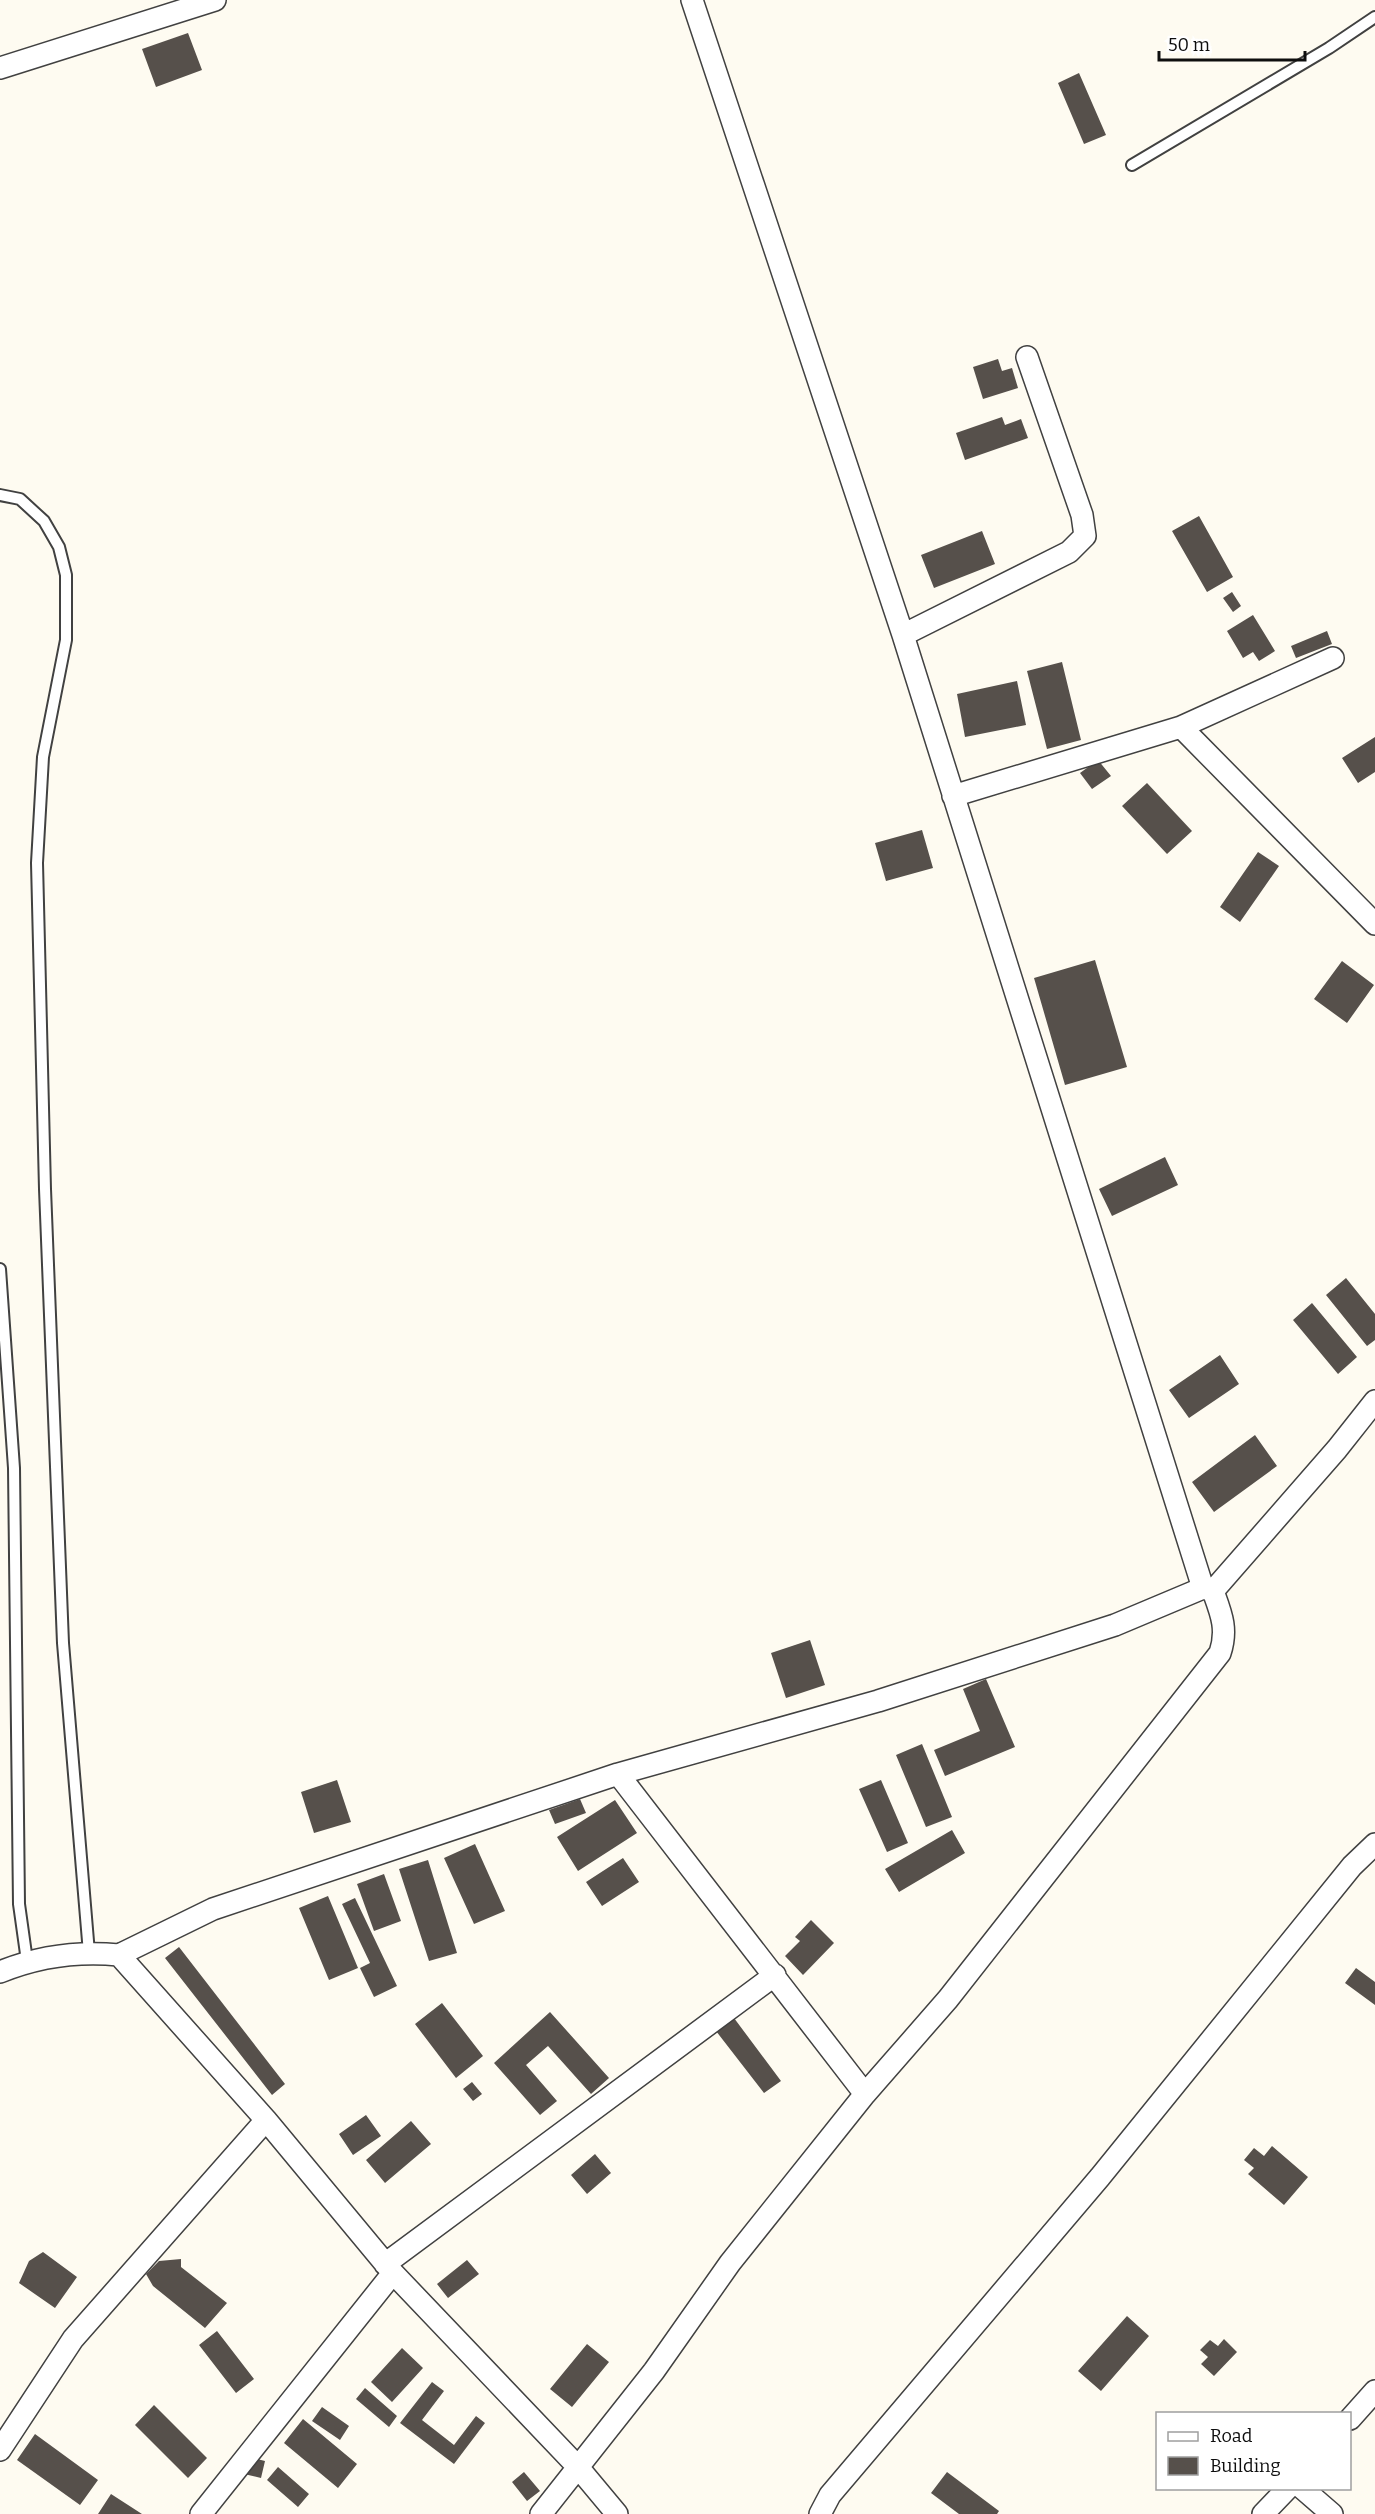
<svg xmlns="http://www.w3.org/2000/svg" width="1375" height="2514" viewBox="0 0 1375 2514" font-family="Bitter,serif">
<rect width="100%" height="100%" fill="#fefbf1"/>
<path fill="#56504b" d="M188 33 202 70 156 87 142 49Z
M1079 73 1106 135 1084 144 1058 83Z
M998 359 1002 371 1012 368 1018 388 983 399 973 367Z
M1002 417 1005 425 1021 419 1028 438 965 460 956 433Z
M1199 516 1233 577 1207 592 1172 531Z
M982 531 995 564 934 588 921 555Z
M1232 592 1241 606 1233 612 1223 598Z
M1253 615 1275 651 1259 661 1253 652 1243 658 1227 631Z
M1327 631 1332 644 1296 658 1291 646Z
M1062 662 1081 740 1047 749 1027 671Z
M1017 681 1026 725 965 737 957 694Z
M1375 737V772L1358 783 1342 758Z
M1098 760 1111 776 1092 789 1080 773Z
M1147 783 1192 831 1167 854 1122 806Z
M922 830 933 868 886 881 875 843Z
M1258 852 1279 866 1240 922 1220 907Z
M1095 960 1127 1067 1065 1085 1034 978Z
M1342 961 1374 985 1347 1023 1314 999Z
M1165 1157 1178 1185 1112 1216 1099 1189Z
M1346 1278 1375 1314V1340L1367 1346 1326 1295Z
M1312 1303 1357 1357 1338 1374 1293 1320Z
M1220 1355 1239 1384 1189 1418 1169 1390Z
M1255 1435 1277 1466 1214 1512 1192 1482Z
M810 1640 825 1685 786 1698 771 1653Z
M986 1679 1015 1747 945 1776 934 1750 980 1731 963 1689Z
M922 1744 952 1817 926 1827 896 1755Z
M337 1780 351 1822 314 1833 301 1792Z
M881 1780 908 1843 887 1852 859 1789Z
M580 1799 586 1813 555 1824 549 1810Z
M615 1800 637 1833 578 1871 557 1837Z
M952 1830 965 1853 899 1892 885 1869Z
M475 1844 505 1911 474 1924 444 1858Z
M623 1858 639 1882 602 1906 586 1882Z
M428 1860 457 1953 429 1961 399 1869Z
M384 1874 401 1921 374 1931 357 1884Z
M328 1896 358 1968 329 1980 299 1908Z
M355 1898 397 1986 374 1997 360 1968 370 1963 342 1904Z
M811 1920 834 1943 803 1975 785 1956 800 1941 795 1937Z
M179 1947 285 2084 272 2095 165 1958Z
M1356 1968 1375 1982V2005L1345 1983Z
M442 2003 483 2056 456 2078 415 2024Z
M550 2012 609 2078 591 2094 548 2046 526 2065 557 2101 540 2115 494 2063Z
M734 2018 781 2081 764 2093 716 2031Z
M472 2082 482 2094 473 2101 463 2089Z
M366 2115 381 2136 353 2155 339 2134Z
M411 2121 431 2144 385 2183 366 2160Z
M1272 2146 1308 2177 1284 2205 1248 2174 1254 2168 1244 2160 1254 2148 1264 2156Z
M595 2154 611 2173 587 2194 571 2175Z
M43 2252 77 2277 55 2308 19 2283 29 2261Z
M181 2259V2267L227 2303 205 2328 153 2286 146 2274 159 2261Z
M467 2260 479 2274 448 2298 437 2284Z
M1127 2316 1149 2336 1101 2391 1078 2371Z
M217 2331 254 2379 236 2393 199 2345Z
M1224 2339 1237 2352 1214 2376 1201 2364 1208 2357 1200 2350 1210 2340 1218 2346Z
M587 2344 609 2362 572 2407 550 2389Z
M402 2348 423 2368 392 2402 371 2382Z
M432 2382 444 2391 422 2420 454 2445 476 2416 485 2423 454 2464 400 2423Z
M365 2388 397 2416 389 2427 356 2399Z
M154 2405 207 2458 188 2478 135 2425Z
M322 2407 349 2426 340 2440 312 2421Z
M303 2419 357 2464 338 2488 284 2443Z
M35 2434 98 2480 80 2505 17 2460Z
M249 2457 265 2461 261 2478 244 2474Z
M278 2467 309 2494 298 2507 267 2480Z
M524 2472 540 2491 527 2501 512 2482Z
M947 2472 999 2511 997 2514H959L931 2493Z
M111 2494 142 2514H98Z"/>
<g fill="none" stroke-linecap="round" stroke-linejoin="round">
<defs>
<path id="lane" d="M1132 165 1329 48 1375 17
M0 495 20 499 44 521 59 547 66 575V640L43 757 37 863 45 1189 63 1643 89 1953
M0 1269 14 1468 19 1904 27 1961"/>
<path id="street" d="M692 0 903 635 1203 1588
M0 68 215 0
M903 635 1069 552 1085 536 1082 515 1027 357
M1181 727 1375 924
M953 796 1181 727 1333 658
M1213 1591 1337 1449 1375 1401
M618 1774 865 2094
M119 1955 213 1909 618 1774 878 1701 1115 1625 1203 1588 1213 1591C1221 1613 1228 1629 1220 1653L948 1999 865 2094 730 2263 654 2371 541 2514
M0 1972C39 1956 78 1951 119 1955L266 2120 393 2273 577 2466 617 2514
M385 2264 775 1975
M1350 2419 1375 2391
M0 2450 73 2339 266 2120
M1302 2488 1332 2514
M201 2514 393 2273
M820 2514 830 2495 1100 2177 1352 1866 1375 1844
M1263 2514 1288 2488"/>
</defs>
<use href="#lane" stroke="#414141" stroke-width="14"/>
<use href="#street" stroke="#414141" stroke-width="24"/>
<use href="#lane" stroke="#fff" stroke-width="10"/>
<use href="#street" stroke="#fff" stroke-width="21"/>
</g>
<rect x="1156" y="2412" width="195" height="78" fill="#ffffff" stroke="#9f9f9f" stroke-width="1.5"/>
<rect x="1168" y="2432" width="30" height="9" fill="#ffffff" stroke="#9f9f9f" stroke-width="1.5"/>
<text x="1210" y="2442" font-size="18" fill="#0e0e0e">Road</text>
<rect x="1168" y="2457" width="30" height="18" fill="#56504b" stroke="#9f9f9f" stroke-width="1.5"/>
<text x="1210" y="2472" font-size="18" fill="#0e0e0e">Building</text>
<path d="M1159 51v9h146v-9" fill="none" stroke="#0e0e0e" stroke-width="3"/>
<text x="1168" y="51" font-size="18" fill="#0e0e0e" stroke="#ffffff" stroke-width="4.5" paint-order="stroke">50 m</text>
</svg>
